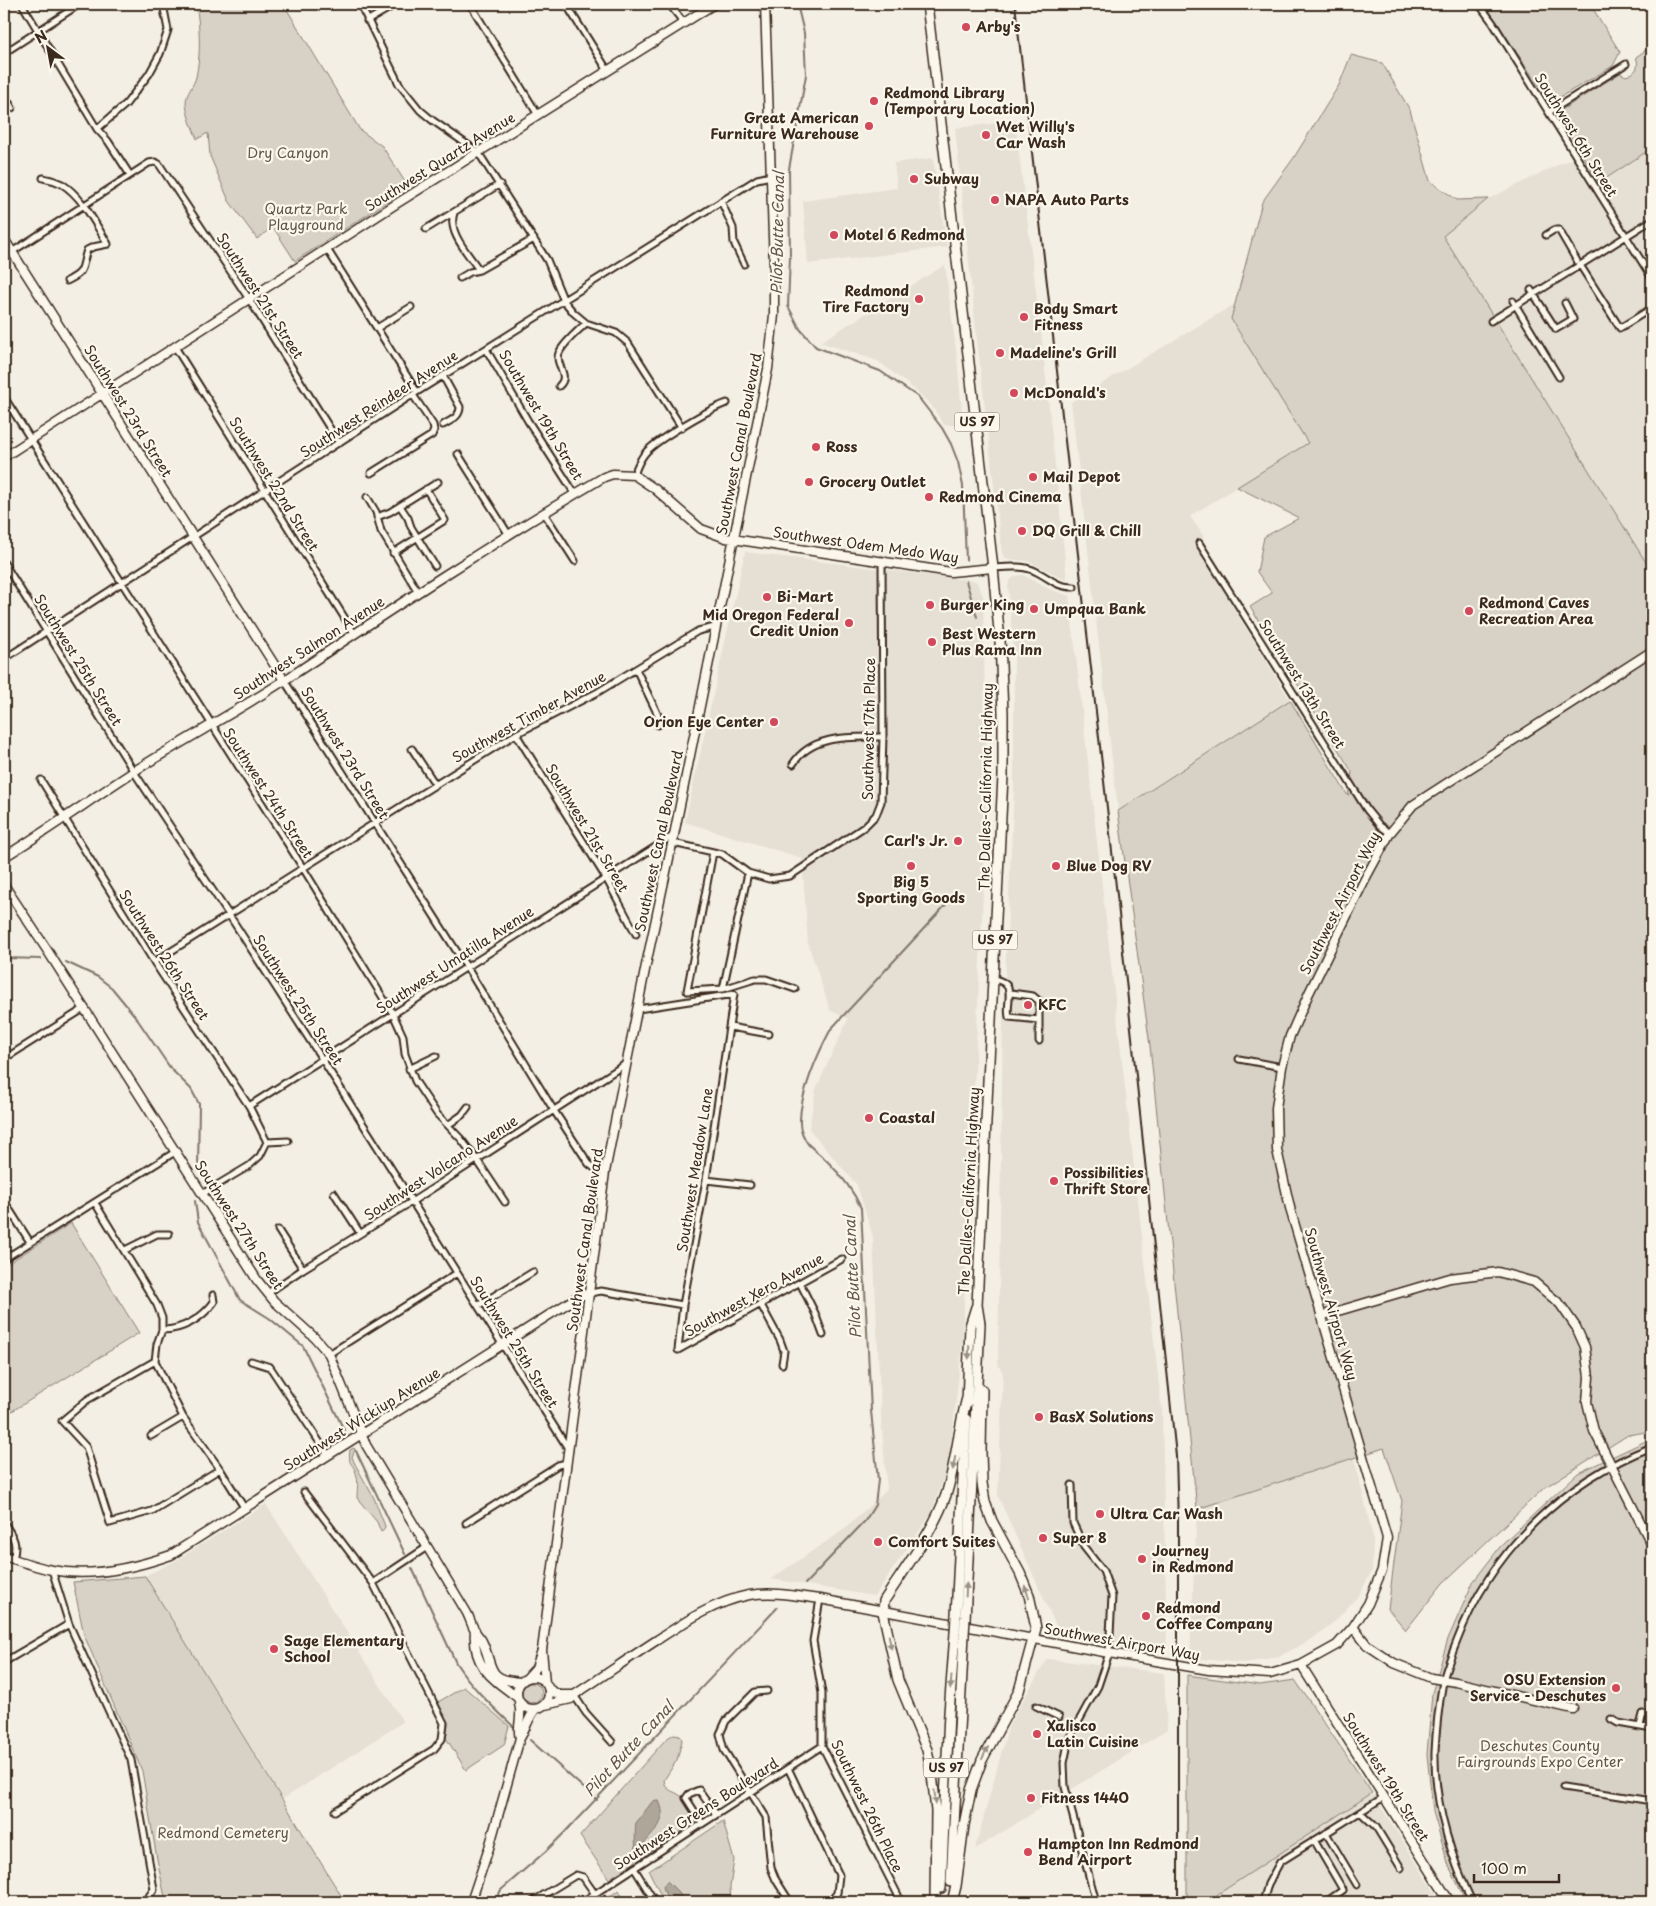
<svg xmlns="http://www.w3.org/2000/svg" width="1656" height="1906" viewBox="0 0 1656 1906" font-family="'Playpen Sans',sans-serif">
<rect width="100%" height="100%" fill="#f3efe4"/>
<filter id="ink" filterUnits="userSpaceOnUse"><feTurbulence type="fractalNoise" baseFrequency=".02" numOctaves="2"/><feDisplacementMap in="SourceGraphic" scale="10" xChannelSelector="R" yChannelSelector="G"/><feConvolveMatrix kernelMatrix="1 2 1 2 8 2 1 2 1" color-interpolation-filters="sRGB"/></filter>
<g filter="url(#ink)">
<path fill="#e5dfd4" d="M1015 121 1041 332 1067 580 1028 561 1006 559 1002 553 977 339 955 128Z
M1652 148V572L1442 236 1488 199 1581 154 1599 183Z
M933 158 947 247 808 264 803 201 897 188 894 163Z
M945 265 957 358 963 425H944L931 405 914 389 878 361 820 342Z
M1235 304 1231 319 1310 442 1190 516 1204 537 1194 543 1290 700 1118 810 1071 402Z
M745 552 976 581 983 596 986 756 984 872 962 1346 949 1462 931 1514 874 1596 771 1579 842 1531 887 1490 881 1416 873 1236 857 1185 809 1129 816 1089 848 1019 830 1010 808 943 802 858 685 822Z
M1023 575 1049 589 1069 596 1162 1412 1167 1653 1057 1628 998 1496 1003 1373 998 1364 1003 1019 1014 789V653L1008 586 1010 580 1016 576Z
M1354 1458 1373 1537 1372 1571 1359 1595 1335 1621 1312 1639 1280 1656 1245 1663 1190 1658 1197 1509Z
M266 1504 403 1722 283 1799 145 1576 177 1560Z
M1047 1659 1164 1673 1167 1730 975 1849 1009 1725Z
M1372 1793 1441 1902H1206Z"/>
<path fill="#d8d1c6" stroke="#8a7e72" d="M196 4H285L286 8 360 130 382 146 409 188 295 261 273 227 257 239 229 201 210 156 208 133 197 139C193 128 186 114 186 102 186 94 194 85 196 77 201 54 200 27 196 4Z
M1485 4H1590L1620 52 1613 66 1550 103Z
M1652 46V148L1599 183 1557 113 1620 73 1626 76C1636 73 1640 67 1636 57Z
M1351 55 1382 63 1410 110 1430 181 1457 200 1488 199 1443 236 1652 572V1431L1628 1435 1544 1488 1443 1583 1406 1630 1388 1609 1402 1501 1384 1448 1197 1509 1150 1046 1118 811 1290 700 1348 796 1352 772 1250 607 1272 593 1257 572 1264 537 1299 518 1237 487 1308 443 1231 319 1262 202 1293 159 1339 85Z
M71 1223 139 1333 4 1416V1266Z
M1652 1438V1902H1466L1449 1866 1433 1812 1427 1754 1432 1693 1448 1639 1473 1582 1503 1543 1578 1473Z
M354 1448 355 1449 352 1457 355 1464 374 1498 385 1526 384 1530 381 1532 377 1522 357 1498C357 1489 359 1482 356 1473 352 1461 348 1467 350 1450Z
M145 1576 345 1902H166L157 1859 142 1771 84 1635 73 1582Z
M1187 1675 1260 1685 1295 1680 1372 1793 1206 1902H1187Z
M522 1693a10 10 0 1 1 20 0a10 10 0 1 1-20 0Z
M464 1687 509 1726 504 1745 466 1770 446 1738 448 1723 438 1702Z
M674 1734 680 1735 682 1740 677 1760 664 1780C666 1792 673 1790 681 1796 687 1801 693 1814 697 1821L609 1879 580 1836 666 1739Z
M723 1821 734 1860 730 1887 731 1902H664L649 1871Z
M619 1890 625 1902H601Z"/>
<path fill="#afa69a" stroke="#817468" d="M656 1800 659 1801C670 1824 650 1834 639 1850H636C635 1847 635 1827 636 1823L652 1802Z
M667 1881 679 1893 685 1902H668L663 1887Z"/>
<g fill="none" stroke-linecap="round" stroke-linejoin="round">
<path stroke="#817468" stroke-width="2" d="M797 4 804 33 806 75 789 169 790 257 788 306 800 329 816 347 880 371 918 397 942 428 951 444 958 462 963 486 966 560
M966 581 977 617
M4 958 41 959
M66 962 98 977 112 988 135 1016 171 1069 191 1089 199 1104 198 1171
M195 1201 198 1222 240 1300 269 1318 303 1346 346 1434
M356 1451 405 1554
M412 1568 456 1663C472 1688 493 1707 514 1727
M805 1584 865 1521 875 1505 878 1480 871 1411 861 1208C853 1190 842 1176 828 1162 822 1156 814 1150 808 1144 804 1138 800 1130 800 1123 799 1096 818 1053 831 1029L953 897
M530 1740 597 1800
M495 1902 501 1890 546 1851 564 1833 777 1608"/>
<defs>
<path id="street" d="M22 4 97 129 108 141 130 175
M360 4 399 84 420 110 432 120 478 152 547 260 564 301 574 313 586 323 616 333 628 343 682 428
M470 4 538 115
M566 4 608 71
M669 4 684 23
M1479 4 1493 23 1652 278
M367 21 396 4
M4 53 80 4
M4 94 12 108
M1549 112 1626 64
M97 129 126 104 149 74 160 54 168 30 163 4
M43 178C49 179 56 181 62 184 83 197 95 224 108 244L93 247 87 250C81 268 86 272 67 281
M721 201 733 228 734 243 744 264
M454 213C447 233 469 254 479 270
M426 229 500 184
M1546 235 1554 230H1559L1577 261
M327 249 417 392
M4 257 149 163 155 162 159 164 249 299 339 443
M1580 265 1620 328 1652 308
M460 278 470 272 479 270 534 239
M1531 290 1556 329 1573 319 1565 303
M1513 301 1559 377
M1491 321 1652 220
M377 328 411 307
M175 347 354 633
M486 349 528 421 575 494
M443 376 460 407C460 417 451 420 443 425
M559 386C571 375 554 365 559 353 564 342 577 332 586 323
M4 397 303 868 393 1014 403 1036 405 1054 415 1081 437 1114 461 1139 477 1160 505 1202
M458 454 509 535
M371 473 432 435 434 430 433 425 413 395
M634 475C637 466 640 458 647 451 660 438 709 409 727 403
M367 497 376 512 381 531 418 592
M400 506 408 518 411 527 435 566
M544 513 575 561
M377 517 390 512 438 482
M1199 543 1367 810 1380 826 1390 833
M393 553 445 520 426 489
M4 563 134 772 233 921 322 1059 569 1450
M993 568C1008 567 1024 565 1037 572 1053 580 1056 587 1074 587
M4 659 417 392 757 179 771 176
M636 669 658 715 660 721 658 725
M284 680 466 966 553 1109 589 1164 597 1170 605 1172
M516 734 606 878 636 934
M412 749 435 784
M793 764C812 734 851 737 883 737
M41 780 154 962 249 1106 267 1142
M673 843 722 854 748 873 769 879 790 876 864 827 876 815 881 802 883 737 882 560
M713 852 687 991 723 989 755 979H766L795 989
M154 962 516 734 598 692 698 631 715 627
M993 979C1019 983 1005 1002 1009 1017L1039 1020
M723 989 748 873
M1011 993 1033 996 1039 1001V1041
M638 1009 734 994 706 1180 683 1305 678 1350
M730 1027 769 1034
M4 1059 85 1008
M1239 1059 1282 1067
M409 1069 436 1056
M249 1106 674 835
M448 1125 462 1115 468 1107
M706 1180 750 1185
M334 1193 360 1233
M202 1194 249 1166 260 1156 267 1142 288 1141
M4 1201 30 1242
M95 1203 157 1305 162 1318V1330L157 1344 155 1361 183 1417 220 1469 245 1509
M278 1230 303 1269
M125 1250 157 1234H169
M4 1259 175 1152
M800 1283 815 1313 823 1335
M268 1293 303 1269 413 1201 627 1063
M590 1293 601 1291 683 1305
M479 1305 533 1272
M761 1305 780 1340 784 1351 782 1364
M162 1330C183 1330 202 1318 214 1302L213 1295
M678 1350 842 1259
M329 1354 457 1273
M155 1361 87 1400 62 1421 86 1447 110 1523 152 1511 220 1469
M251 1361 270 1367 328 1455
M151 1436 183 1417
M1072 1485 1073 1523 1084 1547 1103 1571 1112 1596 1109 1653 1098 1686 1069 1739 1064 1763 1065 1787 1096 1902
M304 1492 373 1583 444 1723 442 1739 434 1749 335 1811
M4 1523C13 1537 18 1542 13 1559
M466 1523 558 1465 567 1463
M52 1570 69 1624 131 1760 154 1889 145 1902
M373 1583 427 1547
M820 1599 813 1641 822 1693V1746L898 1895 899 1902
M4 1662 69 1624
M767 1691 755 1692 726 1721 720 1734 724 1750 766 1817 771 1868 776 1880 790 1902
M574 1695 586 1713 612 1742
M1036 1706 1059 1717
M1611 1719 1618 1723 1652 1729
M1640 1726 1643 1714 1652 1716
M788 1768 839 1875 837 1893 830 1902
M1563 1787 1652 1801
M1360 1812 1376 1827 1401 1868
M702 1823 686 1798 689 1794 699 1790 716 1814
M1326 1833 1357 1885
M1314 1840 1343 1890 1326 1902
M634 1868 655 1902
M532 1902 576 1875 583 1877 595 1894
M582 1902 822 1746
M1263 1902 1268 1884 1280 1862 1384 1797
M1472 1902C1451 1857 1434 1804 1435 1752 1436 1729 1439 1704 1443 1681 1446 1668 1452 1654 1457 1641 1491 1551 1563 1481 1652 1447"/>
<path id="secondary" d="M4 239 284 680
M4 457 396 204 714 4
M4 857C48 830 90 800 133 772 183 740 236 712 285 680 390 610 495 541 604 477L613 474 634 475 655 489 701 529 726 538 951 572 993 568
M4 885 49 953 257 1280 274 1301 315 1338 329 1354 366 1445 467 1613C470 1619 472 1626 475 1631 477 1635 480 1637 482 1641 494 1666 485 1680 521 1682
M1321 1316 1450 1278 1498 1272 1534 1282 1560 1304 1576 1327 1585 1347 1589 1377 1587 1402 1594 1431 1652 1545
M4 1556C20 1561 36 1567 52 1570 92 1578 134 1568 171 1555L579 1296 590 1293
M1353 1627 1367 1645 1394 1663 1431 1678 1456 1682 1573 1709
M475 1630C472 1666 491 1678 517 1697
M542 1650 545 1683
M1301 1665 1450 1902
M517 1693a16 16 0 1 1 32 0a16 16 0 1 1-32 0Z
M527 1678 536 1668 542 1650 605 1172 646 965 674 835 768 369 774 315V266L765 4
M549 1689 559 1695H574
M519 1704C523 1717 516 1728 520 1738
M545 1705 571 1699 574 1695C602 1677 629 1658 657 1640 686 1621 714 1602 749 1595 773 1591 797 1596 820 1599L1109 1653 1209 1670 1270 1674 1301 1665 1337 1645 1353 1627 1368 1604 1382 1570 1387 1538 1291 1212 1277 1150 1276 1108 1282 1067 1290 1036 1309 993 1365 879 1390 833 1413 805 1652 651
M471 1902 489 1848 520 1738C526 1729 528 1718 535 1710"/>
<path id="highway" d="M927 4 993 568 1000 641 1003 713V776L977 1305 980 1324 965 1619
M967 1403 970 1326 976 1307
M956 1616 966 1419
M951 1882 964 1635
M941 1888 949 1713 955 1633
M935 1902 936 1811 932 1774 927 1750 898 1680 883 1612 884 1601C905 1568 933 1532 946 1495 956 1464 958 1430 967 1398
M952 1902 956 1886 964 1825 971 1790 982 1760 1019 1691 1036 1628 1029 1595 1020 1573 992 1521 985 1502 982 1483 981 1453 982 1390"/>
</defs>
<use href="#street" stroke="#3b2a1e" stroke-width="9"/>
<use href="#secondary" stroke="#3b2a1e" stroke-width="11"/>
<use href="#highway" stroke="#3b2a1e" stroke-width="12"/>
<use href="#street" stroke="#fbf7ec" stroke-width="5"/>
<use href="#secondary" stroke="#fbf7ec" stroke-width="8"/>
<use href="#highway" stroke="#fbf7ec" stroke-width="9"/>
<path stroke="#3b2a1e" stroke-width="2" d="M1015 4 1117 895 1176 1456 1178 1522V1902"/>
<defs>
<path id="highway-bridge" d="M955 1633 956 1616
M964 1635 965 1619"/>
</defs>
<use href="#highway-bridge" stroke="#3b2a1e" stroke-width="12" stroke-linecap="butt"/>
<use href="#highway-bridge" stroke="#fbf7ec" stroke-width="9"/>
</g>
<defs><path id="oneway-solid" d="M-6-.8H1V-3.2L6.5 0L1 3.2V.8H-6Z" transform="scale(1.25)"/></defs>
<g fill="#9b9085">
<use href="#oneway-solid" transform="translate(969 1352) rotate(92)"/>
<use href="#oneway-solid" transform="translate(954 1463) rotate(101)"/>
<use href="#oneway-solid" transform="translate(966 1590) rotate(-87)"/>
<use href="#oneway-solid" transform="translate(1027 1592) rotate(-109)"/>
<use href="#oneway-solid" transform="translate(890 1642) rotate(80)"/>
<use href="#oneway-solid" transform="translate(951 1682) rotate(94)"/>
<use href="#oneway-solid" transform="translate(985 1753) rotate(-63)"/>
<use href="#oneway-solid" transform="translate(935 1797) rotate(85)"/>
</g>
</g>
<g fill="#d1495b" stroke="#fbf7ec" stroke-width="2">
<circle cx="966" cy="27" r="5"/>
<circle cx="874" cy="101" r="5"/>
<circle cx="869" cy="126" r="5"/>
<circle cx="986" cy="135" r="5"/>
<circle cx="914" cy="179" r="5"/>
<circle cx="995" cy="200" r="5"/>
<circle cx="834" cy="235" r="5"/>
<circle cx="919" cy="299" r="5"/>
<circle cx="1024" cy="317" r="5"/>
<circle cx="1000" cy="353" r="5"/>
<circle cx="1014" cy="393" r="5"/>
<circle cx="816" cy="447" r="5"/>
<circle cx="1033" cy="477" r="5"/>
<circle cx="809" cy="482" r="5"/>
<circle cx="929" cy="497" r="5"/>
<circle cx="1022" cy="531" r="5"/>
<circle cx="767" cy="597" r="5"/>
<circle cx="930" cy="605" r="5"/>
<circle cx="1034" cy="609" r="5"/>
<circle cx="1469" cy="611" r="5"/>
<circle cx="849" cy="623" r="5"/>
<circle cx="932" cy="642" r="5"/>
<circle cx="774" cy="722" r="5"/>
<circle cx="958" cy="841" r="5"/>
<circle cx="911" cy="866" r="5"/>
<circle cx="1056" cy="866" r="5"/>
<circle cx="1028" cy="1005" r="5"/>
<circle cx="869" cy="1118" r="5"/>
<circle cx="1054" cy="1181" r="5"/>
<circle cx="1039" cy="1417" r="5"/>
<circle cx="1100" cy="1514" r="5"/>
<circle cx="1043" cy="1538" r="5"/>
<circle cx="878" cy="1542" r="5"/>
<circle cx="1142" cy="1559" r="5"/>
<circle cx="1146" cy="1616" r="5"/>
<circle cx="274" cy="1649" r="5"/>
<circle cx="1616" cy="1688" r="5"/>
<circle cx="1037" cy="1734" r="5"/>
<circle cx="1031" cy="1798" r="5"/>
<circle cx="1028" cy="1852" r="5"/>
</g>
<g text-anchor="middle" stroke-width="4.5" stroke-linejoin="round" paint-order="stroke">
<g fill="#fbf7ec" stroke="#75685c" stroke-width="1">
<rect x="954.5" y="412.5" width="45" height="19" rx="4"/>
<rect x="972.5" y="930.5" width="45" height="19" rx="4"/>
<rect x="923.5" y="1758.5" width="45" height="19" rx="4"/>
</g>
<g font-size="12" font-weight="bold" fill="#3b2a1e">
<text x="977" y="426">US 97</text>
<text x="995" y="944">US 97</text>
<text x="946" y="1772">US 97</text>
</g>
<g font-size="14" font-weight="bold" fill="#3b2a1e" stroke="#fbf7ec" text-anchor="start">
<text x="976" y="32">Arby's</text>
<text x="884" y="98">Redmond Library<tspan x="884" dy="16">(Temporary Location)</tspan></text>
<text x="859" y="123" text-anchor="end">Great American<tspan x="859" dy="16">Furniture Warehouse</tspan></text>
<text x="996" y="132">Wet Willy's<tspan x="996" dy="16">Car Wash</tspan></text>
<text x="924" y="184">Subway</text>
<text x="1005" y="205">NAPA Auto Parts</text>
<text x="844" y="240">Motel 6 Redmond</text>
<text x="909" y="296" text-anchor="end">Redmond<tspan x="909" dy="16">Tire Factory</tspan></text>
<text x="1034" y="314">Body Smart<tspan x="1034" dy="16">Fitness</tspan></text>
<text x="1010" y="358">Madeline's Grill</text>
<text x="1024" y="398">McDonald's</text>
<text x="826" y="452">Ross</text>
<text x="1043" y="482">Mail Depot</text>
<text x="819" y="487">Grocery Outlet</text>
<text x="939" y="502">Redmond Cinema</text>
<text x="1032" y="536">DQ Grill &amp; Chill</text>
<text x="777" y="602">Bi-Mart</text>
<text x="1479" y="608">Redmond Caves<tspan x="1479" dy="16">Recreation Area</tspan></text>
<text x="940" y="610">Burger King</text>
<text x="1044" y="614">Umpqua Bank</text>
<text x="839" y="620" text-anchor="end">Mid Oregon Federal<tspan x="839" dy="16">Credit Union</tspan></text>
<text x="942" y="639">Best Western<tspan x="942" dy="16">Plus Rama Inn</tspan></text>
<text x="764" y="727" text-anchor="end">Orion Eye Center</text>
<text x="948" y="846" text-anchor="end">Carl's Jr.</text>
<text x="1066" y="871">Blue Dog RV</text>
<text x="911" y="887" text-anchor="middle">Big 5<tspan x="911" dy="16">Sporting Goods</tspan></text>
<text x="1038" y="1010">KFC</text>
<text x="879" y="1123">Coastal</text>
<text x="1064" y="1178">Possibilities<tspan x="1064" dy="16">Thrift Store</tspan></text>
<text x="1049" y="1422">BasX Solutions</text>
<text x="1110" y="1519">Ultra Car Wash</text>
<text x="1053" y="1543">Super 8</text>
<text x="888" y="1547">Comfort Suites</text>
<text x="1152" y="1556">Journey<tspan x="1152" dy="16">in Redmond</tspan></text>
<text x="1156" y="1613">Redmond<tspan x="1156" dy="16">Coffee Company</tspan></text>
<text x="284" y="1646">Sage Elementary<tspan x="284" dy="16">School</tspan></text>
<text x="1606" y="1685" text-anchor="end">OSU Extension<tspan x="1606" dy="16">Service - Deschutes</tspan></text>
<text x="1047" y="1731">Xalisco<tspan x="1047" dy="16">Latin Cuisine</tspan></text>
<text x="1041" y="1803">Fitness 1440</text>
<text x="1038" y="1849">Hampton Inn Redmond<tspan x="1038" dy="16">Bend Airport</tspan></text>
</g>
<g font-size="14" fill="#3b2a1e" stroke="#fbf7ec">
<text transform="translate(1576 135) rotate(58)" y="5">Southwest 6th Street</text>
<text transform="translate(440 162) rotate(-32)" y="5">Southwest Quartz Avenue</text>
<text transform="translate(260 296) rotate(57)" y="5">Southwest 21st Street</text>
<text transform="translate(379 404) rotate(-33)" y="5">Southwest Reindeer Avenue</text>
<text transform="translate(128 411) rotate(58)" y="5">Southwest 23rd Street</text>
<text transform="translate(541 415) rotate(59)" y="5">Southwest 19th Street</text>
<text transform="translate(739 444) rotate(-79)" y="5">Southwest Canal Boulevard</text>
<text transform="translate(274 484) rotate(58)" y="5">Southwest 22nd Street</text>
<text transform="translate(866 545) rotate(8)" y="5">Southwest Odem Medo Way</text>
<text transform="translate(309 648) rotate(-33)" y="5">Southwest Salmon Avenue</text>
<text transform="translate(78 660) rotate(58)" y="5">Southwest 25th Street</text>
<text transform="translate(1302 684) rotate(58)" y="5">Southwest 13th Street</text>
<text transform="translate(529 717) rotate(-29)" y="5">Southwest Timber Avenue</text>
<text transform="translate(869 729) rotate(-89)" y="5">Southwest 17th Place</text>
<text transform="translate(345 753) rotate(58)" y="5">Southwest 23rd Street</text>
<text transform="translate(986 787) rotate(-89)" y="5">The Dalles-California Highway</text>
<text transform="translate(268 793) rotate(57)" y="5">Southwest 24th Street</text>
<text transform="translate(587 828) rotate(59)" y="5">Southwest 21st Street</text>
<text transform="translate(659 841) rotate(-78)" y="5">Southwest Canal Boulevard</text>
<text transform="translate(1340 903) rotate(-63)" y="5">Southwest Airport Way</text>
<text transform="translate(164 955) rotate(57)" y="5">Southwest 26th Street</text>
<text transform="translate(455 960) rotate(-33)" y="5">Southwest Umatilla Avenue</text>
<text transform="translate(298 1000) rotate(57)" y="5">Southwest 25th Street</text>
<text transform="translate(441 1168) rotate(-33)" y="5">Southwest Volcano Avenue</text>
<text transform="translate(695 1170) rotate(-81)" y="5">Southwest Meadow Lane</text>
<text transform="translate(969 1191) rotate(-87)" y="5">The Dalles-California Highway</text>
<text transform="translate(239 1225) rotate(57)" y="5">Southwest 27th Street</text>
<text transform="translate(585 1240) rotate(-82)" y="5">Southwest Canal Boulevard</text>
<text transform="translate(754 1295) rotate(-29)" y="5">Southwest Xero Avenue</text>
<text transform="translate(1331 1304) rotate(74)" y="5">Southwest Airport Way</text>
<text transform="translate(514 1342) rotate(58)" y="5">Southwest 25th Street</text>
<text transform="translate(362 1419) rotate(-32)" y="5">Southwest Wickiup Avenue</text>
<text transform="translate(1122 1642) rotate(10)" y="5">Southwest Airport Way</text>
<text transform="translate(1386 1777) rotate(58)" y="5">Southwest 19th Street</text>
<text transform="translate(867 1806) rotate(64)" y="5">Southwest 26th Place</text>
<text transform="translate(696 1814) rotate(-33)" y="5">Southwest Greens Boulevard</text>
</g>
<g font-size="14" fill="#625448" stroke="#fbf7ec">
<text x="288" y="158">Dry Canyon</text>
<text x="306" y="214">Quartz Park<tspan x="306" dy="16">Playground</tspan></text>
<text x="1540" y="1751">Deschutes County<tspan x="1540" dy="16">Fairgrounds Expo Center</tspan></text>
<text x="223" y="1838">Redmond Cemetery</text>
</g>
<g font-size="15" font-style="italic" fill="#645549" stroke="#fbf7ec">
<text transform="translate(778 233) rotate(-89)" y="5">Pilot Butte Canal</text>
<text transform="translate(853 1277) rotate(-93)" y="5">Pilot Butte Canal</text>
<text transform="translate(629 1749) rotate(-47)" y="5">Pilot Butte Canal</text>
</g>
</g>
<rect width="1656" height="1906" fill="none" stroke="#fbf7ec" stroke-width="20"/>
<rect x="10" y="10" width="1636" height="1886" fill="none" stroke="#3b2a1e" stroke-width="2" filter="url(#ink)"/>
<g transform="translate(48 48) rotate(328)" stroke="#fbf7ec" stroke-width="4" paint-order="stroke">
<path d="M0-4L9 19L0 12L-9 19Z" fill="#3b2a1e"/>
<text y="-8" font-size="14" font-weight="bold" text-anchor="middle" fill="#3b2a1e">N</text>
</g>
<path d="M1474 1874v8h85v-8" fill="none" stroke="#3b2a1e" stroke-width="2.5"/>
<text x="1481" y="1874" font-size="15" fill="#3b2a1e" stroke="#fbf7ec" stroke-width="4" paint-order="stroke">100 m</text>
</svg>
